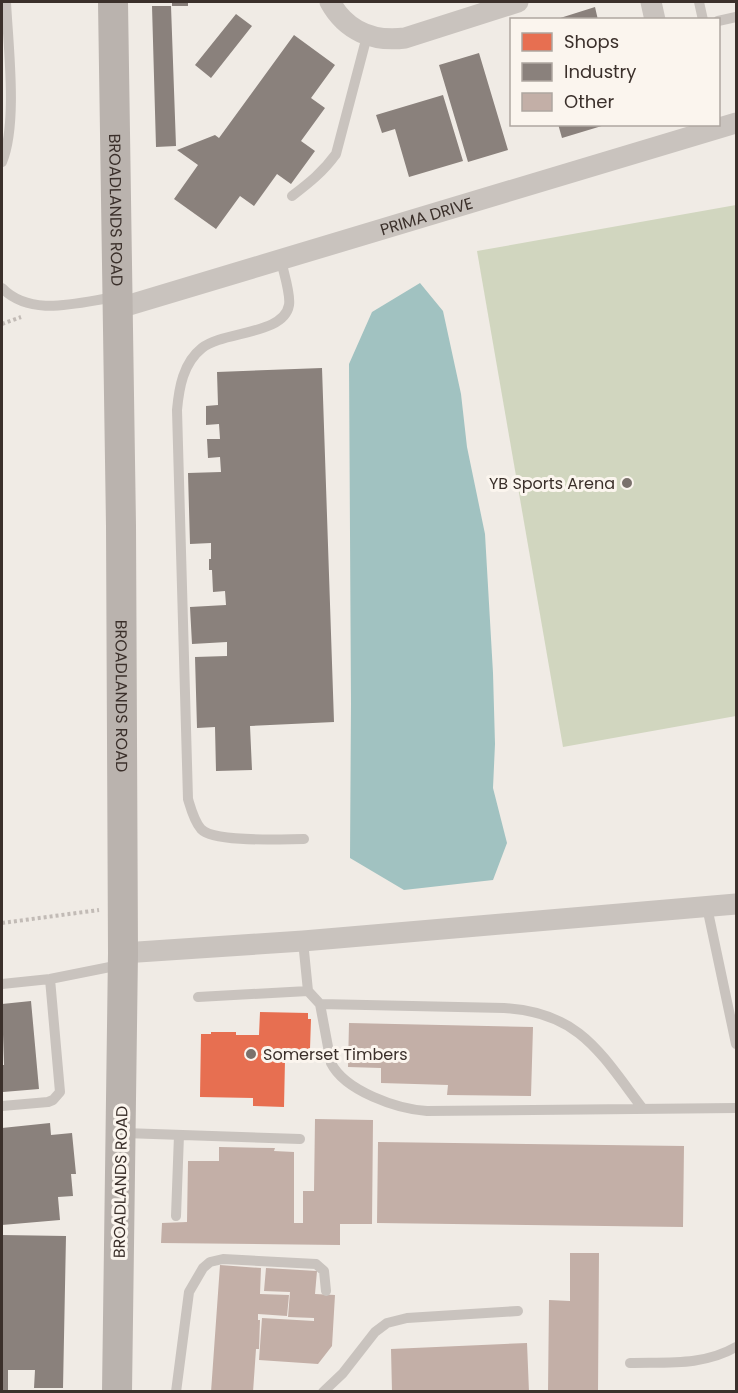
<svg xmlns="http://www.w3.org/2000/svg" width="738" height="1393" viewBox="0 0 738 1393" font-family="Poppins,sans-serif">
<rect width="100%" height="100%" fill="#f0ebe5"/>
<path fill="#d1d6bf" d="M736 205V716L563 747 477 251Z"/>
<path fill="#a1c2c1" d="M420 283 443 311 461 394 467 447 485 534 493 673 495 744 493 788 507 843 493 880 404 890 350 858 351 703 349 364 372 312Z"/>
<path fill="#e76f51" d="M260 1012 308 1013V1019H311L310 1049H301L300 1060H285L284 1107 253 1106V1098L200 1097 201 1034H211V1032H236V1035H259Z"/>
<path fill="#8a817c" d="M172 2H188V6H172Z
M152 6H171L176 146 156 147Z
M595 7 598 20H557V19Z
M236 14 252 26 211 78 195 65Z
M294 35 335 65 311 98 325 108 301 141 315 151 291 184 277 174 254 206 240 196 216 229 174 199 198 165 177 150 215 135 219 138Z
M479 53 508 150 468 162 439 65Z
M443 95 463 161 409 177 395 129 382 133 376 115Z
M558 124H605V125L562 138Z
M322 368 334 722 250 726 252 770 216 771 215 727 197 728 195 657 227 656V642L192 644 190 607 226 605 225 591 213 592 212 570H209V559H211V543L190 544 188 473 221 472 220 457 208 458 207 439H220L219 424 206 425V406L218 405 217 372Z
M31 1001 39 1089 3 1092 2 1083V1065H4L2 1004Z
M50 1123 51 1135 72 1133 76 1174H71L73 1196 58 1197 60 1220 2 1225V1128Z
M2 1235 66 1236 63 1388H34L35 1370H8V1392H2Z"/>
<path fill="#c3afa7" d="M349 1023 533 1027 531 1096 447 1095 448 1085 381 1083V1068L348 1067Z
M315 1119 373 1120 372 1224H340V1245L161 1243 162 1223 187 1222 188 1161H219V1147L275 1148 274 1151 294 1152V1223H303V1191H314Z
M378 1142 684 1146 683 1227 377 1223Z
M570 1253H599L598 1392H548L549 1300 570 1301Z
M220 1265 261 1268 260 1294 289 1295 287 1316 258 1314V1320H260L259 1349H256L253 1392H211Z
M266 1268 317 1271 315 1294 335 1295 332 1346 318 1364 259 1360 262 1318 314 1321V1318L288 1317 290 1292 264 1291Z
M527 1343 529 1392H392L391 1349Z"/>
<g fill="none" stroke-linecap="round" stroke-linejoin="round">
<path stroke="#c2bbb6" stroke-width="4" stroke-dasharray="3 3" stroke-linecap="butt" d="M2 324 21 317
M2 923 99 910"/>
<path stroke="#c9c3be" stroke-width="10" d="M699 2 703 20
M718 21 736 17
M2 162C18 124 8 44 6 2
M292 196C309 183 323 172 336 154L367 36
M281 260C283 271 291 294 289 305 284 335 223 331 202 348 183 363 179 388 177 410L188 799C191 809 194 821 201 829 214 843 283 839 304 839
M2 288C31 318 79 302 116 297
M707 907 736 1044
M303 941 308 991 320 1004 331 1063C345 1091 397 1109 427 1111L736 1108
M2 984 50 979 120 965
M198 997 308 991
M320 1004 504 1008C580 1012 601 1054 643 1109
M2 1106 48 1102 53 1100 60 1092 50 979
M124 1133 300 1139
M176 1216 179 1135
M630 1363C667 1362 703 1366 736 1347
M176 1392 189 1292 203 1268 210 1262 223 1259 316 1264 324 1271 326 1291
M323 1392 343 1373 375 1332 387 1323 407 1318 518 1311"/>
<g stroke="#c9c3be" stroke-width="21">
<path d="M330 2C346 31 373 42 405 38L518 2"/>
<path d="M651 2 655 20"/>
<path id="s1" d="M116 309 736 123"/>
<path d="M123 953 303 941 736 904"/>
</g>
<path stroke="#bab3ae" stroke-width="30" id="s2" d="M113 2 121 526 123 953 117 1392"/>
</g>
<g fill="#7a716c" stroke="#fbf5ee" stroke-width="2">
<circle cx="627" cy="483" r="6"/>
<circle cx="251" cy="1054" r="6"/>
</g>
<g text-anchor="middle" stroke-width="6" stroke-linejoin="round" paint-order="stroke">
<g font-size="16" fill="#3b302b" stroke="#fbf5ee">
<text dy="6" stroke="none"><textPath href="#s2" startOffset="208">BROADLANDS ROAD</textPath></text>
<text dy="6" stroke="none"><textPath href="#s1" startOffset="324">PRIMA DRIVE</textPath></text>
<text dy="6" stroke="none"><textPath href="#s2" startOffset="694">BROADLANDS ROAD</textPath></text>
<text transform="translate(120 1182) rotate(-89)" y="6">BROADLANDS ROAD</text>
</g>
<g font-size="16" fill="#3b302b" stroke="#fbf5ee" text-anchor="end">
<text x="615" y="489">YB Sports Arena</text>
<text x="263" y="1060" text-anchor="start">Somerset Timbers</text>
</g>
</g>
<rect width="738" height="1393" fill="none" stroke="#3b302b" stroke-width="6"/>
<rect x="510" y="18" width="210" height="108" fill="#fbf5ee" stroke="#aea6a0" stroke-width="1.5"/>
<rect x="522" y="33" width="30" height="18" fill="#e76f51" stroke="#aea6a0" stroke-width="1.5"/>
<text x="564" y="48" font-size="18" fill="#3b302b">Shops</text>
<rect x="522" y="63" width="30" height="18" fill="#8a817c" stroke="#aea6a0" stroke-width="1.5"/>
<text x="564" y="78" font-size="18" fill="#3b302b">Industry</text>
<rect x="522" y="93" width="30" height="18" fill="#c3afa7" stroke="#aea6a0" stroke-width="1.5"/>
<text x="564" y="108" font-size="18" fill="#3b302b">Other</text>
</svg>
